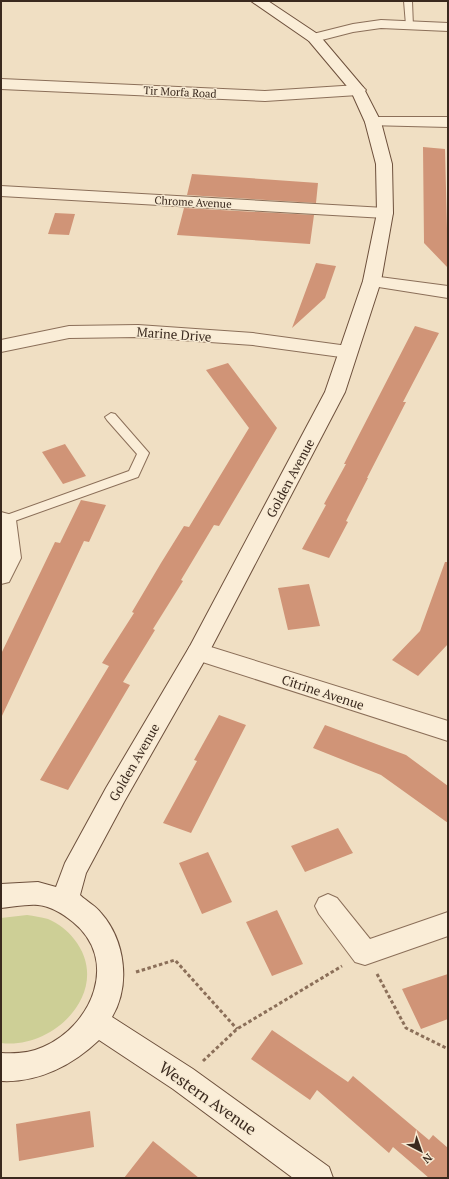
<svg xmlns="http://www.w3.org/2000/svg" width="449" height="1179" viewBox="0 0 449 1179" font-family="'PT Serif',serif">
<rect width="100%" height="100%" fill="#f0dfc3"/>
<path fill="#cdcf96" d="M27 915C34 916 41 917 48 919 58 923 68 931 74 939 114 989 55 1050 1 1043V918Z"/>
<path fill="#d09477" d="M423 147 445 149 448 268 424 243Z
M192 174 318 183 316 203 187 195Z
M184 208 314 215 310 244 177 235Z
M55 213 75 214 69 235 48 234Z
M316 263 336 266 325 298 292 328Z
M415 326 439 333 403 402H406L367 478H368L346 521 348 522 329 558 302 549 326 505 324 504 346 464H344Z
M228 363 277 428 219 526 214 525 181 580 183 581 153 629 155 630 123 682 130 685 68 790 40 780 109 666 102 663 134 613 132 612 161 563 184 526 189 527 249 428 206 370Z
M65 444 86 476 63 484 42 452Z
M81 500 106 505 89 542 84 541 1 718V654L55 542 60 543Z
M445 562H448V644L418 676 392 660 420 631Z
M309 584 320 626 288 630 278 588Z
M219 715 246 725 191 833 163 823 197 761 194 760Z
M325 725 406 755 448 786V823L381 775 313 748Z
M338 828 353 853 305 872 291 846Z
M208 852 232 902 202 914 179 863Z
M277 910 303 964 272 976 246 922Z
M448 974V1019L421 1029 402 989Z
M272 1030 348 1082 353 1076 429 1140 433 1135 448 1148V1178H429L393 1147 389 1153 317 1090 310 1100 251 1059Z
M90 1111 94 1147 19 1161 16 1124Z
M153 1141 199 1178H124Z"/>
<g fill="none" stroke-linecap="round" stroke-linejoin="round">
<defs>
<path id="lane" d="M404 1H412L413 27H407L406 25Z
M111 413 115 414 149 453 138 477 9 523H1V517L129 471 137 454 107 420 105 417Z"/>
<path id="street" d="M381 20 448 23V31L381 28 353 32 314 42 309 41 307 38 309 35 353 24Z
M1 79 265 91 358 85 363 87 366 90 363 93 358 95 265 101 1 89Z
M373 117H448V127L367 125 365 122 367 119Z
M1 186 385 208 391 209 393 213 391 217 385 218 1 196Z
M372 276 448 286V298L366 285 363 281 366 277Z
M138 325 253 333 348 346 355 348 357 352 355 356 348 358 253 345 138 337 69 338 1 352V340L69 326Z
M1 512 12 515 16 520 21 558 9 582 1 584Z
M198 643 448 721V741L190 658 187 652 190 646Z
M328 894 337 898 370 939 448 912V936L365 965 355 962 319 914 315 906 319 898Z"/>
<path id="secondary" d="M251 1H268L319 35 363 87 381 122 392 164 393 213 381 281 345 392 206 658 124 802 86 873 80 895C86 901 96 906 101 913 125 940 131 985 112 1017L193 1069 329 1167 333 1178H293L173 1089 99 1040C73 1065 38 1083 1 1081V1053C15 1054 30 1053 43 1047 92 1026 120 960 73 922 63 914 51 906 38 905 26 904 13 907 1 908V884L38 882 56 887 65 863 106 788 190 646 325 392 363 281 377 213 376 164 365 122 351 91 309 41Z"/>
</defs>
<use href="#lane" stroke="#8b6f59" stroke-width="2"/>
<use href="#street" stroke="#8b6f59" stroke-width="2"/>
<use href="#secondary" stroke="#6d503c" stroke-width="2"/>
<path stroke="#8b6f59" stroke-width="3" stroke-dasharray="3.5 2.5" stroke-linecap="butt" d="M136 972 175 960 237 1029
M377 974 406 1028 448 1049
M203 1061 237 1029 342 966"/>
<use href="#lane" fill="#faedd7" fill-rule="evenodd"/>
<use href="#street" fill="#faedd7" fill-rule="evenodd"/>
<use href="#secondary" fill="#faedd7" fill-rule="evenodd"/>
</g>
<g text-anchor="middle" stroke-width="3" stroke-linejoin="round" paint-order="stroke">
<g font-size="11" fill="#3a291e" stroke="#f7ead3">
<text transform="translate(180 92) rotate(3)" y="4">Tir Morfa Road</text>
<text transform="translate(193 202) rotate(3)" y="4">Chrome Avenue</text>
</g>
<g font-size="13" fill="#3a291e" stroke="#f7ead3">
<text transform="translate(174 334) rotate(4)" y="5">Marine Drive</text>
<text transform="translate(290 478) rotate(-62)" y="5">Golden Avenue</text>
<text transform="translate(323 692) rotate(18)" y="5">Citrine Avenue</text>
<text transform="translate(134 762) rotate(-60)" y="5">Golden Avenue</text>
</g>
<g font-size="16" fill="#3a291e" stroke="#f7ead3">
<text transform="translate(208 1098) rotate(35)" y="6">Western Avenue</text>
</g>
</g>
<rect width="449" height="1179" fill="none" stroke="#3a291e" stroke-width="4"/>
<g transform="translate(421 1151) rotate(139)" stroke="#f7ead3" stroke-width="3" paint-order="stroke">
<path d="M0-3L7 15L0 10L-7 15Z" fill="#3a291e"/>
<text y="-6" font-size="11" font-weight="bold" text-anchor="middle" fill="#3a291e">N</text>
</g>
</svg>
